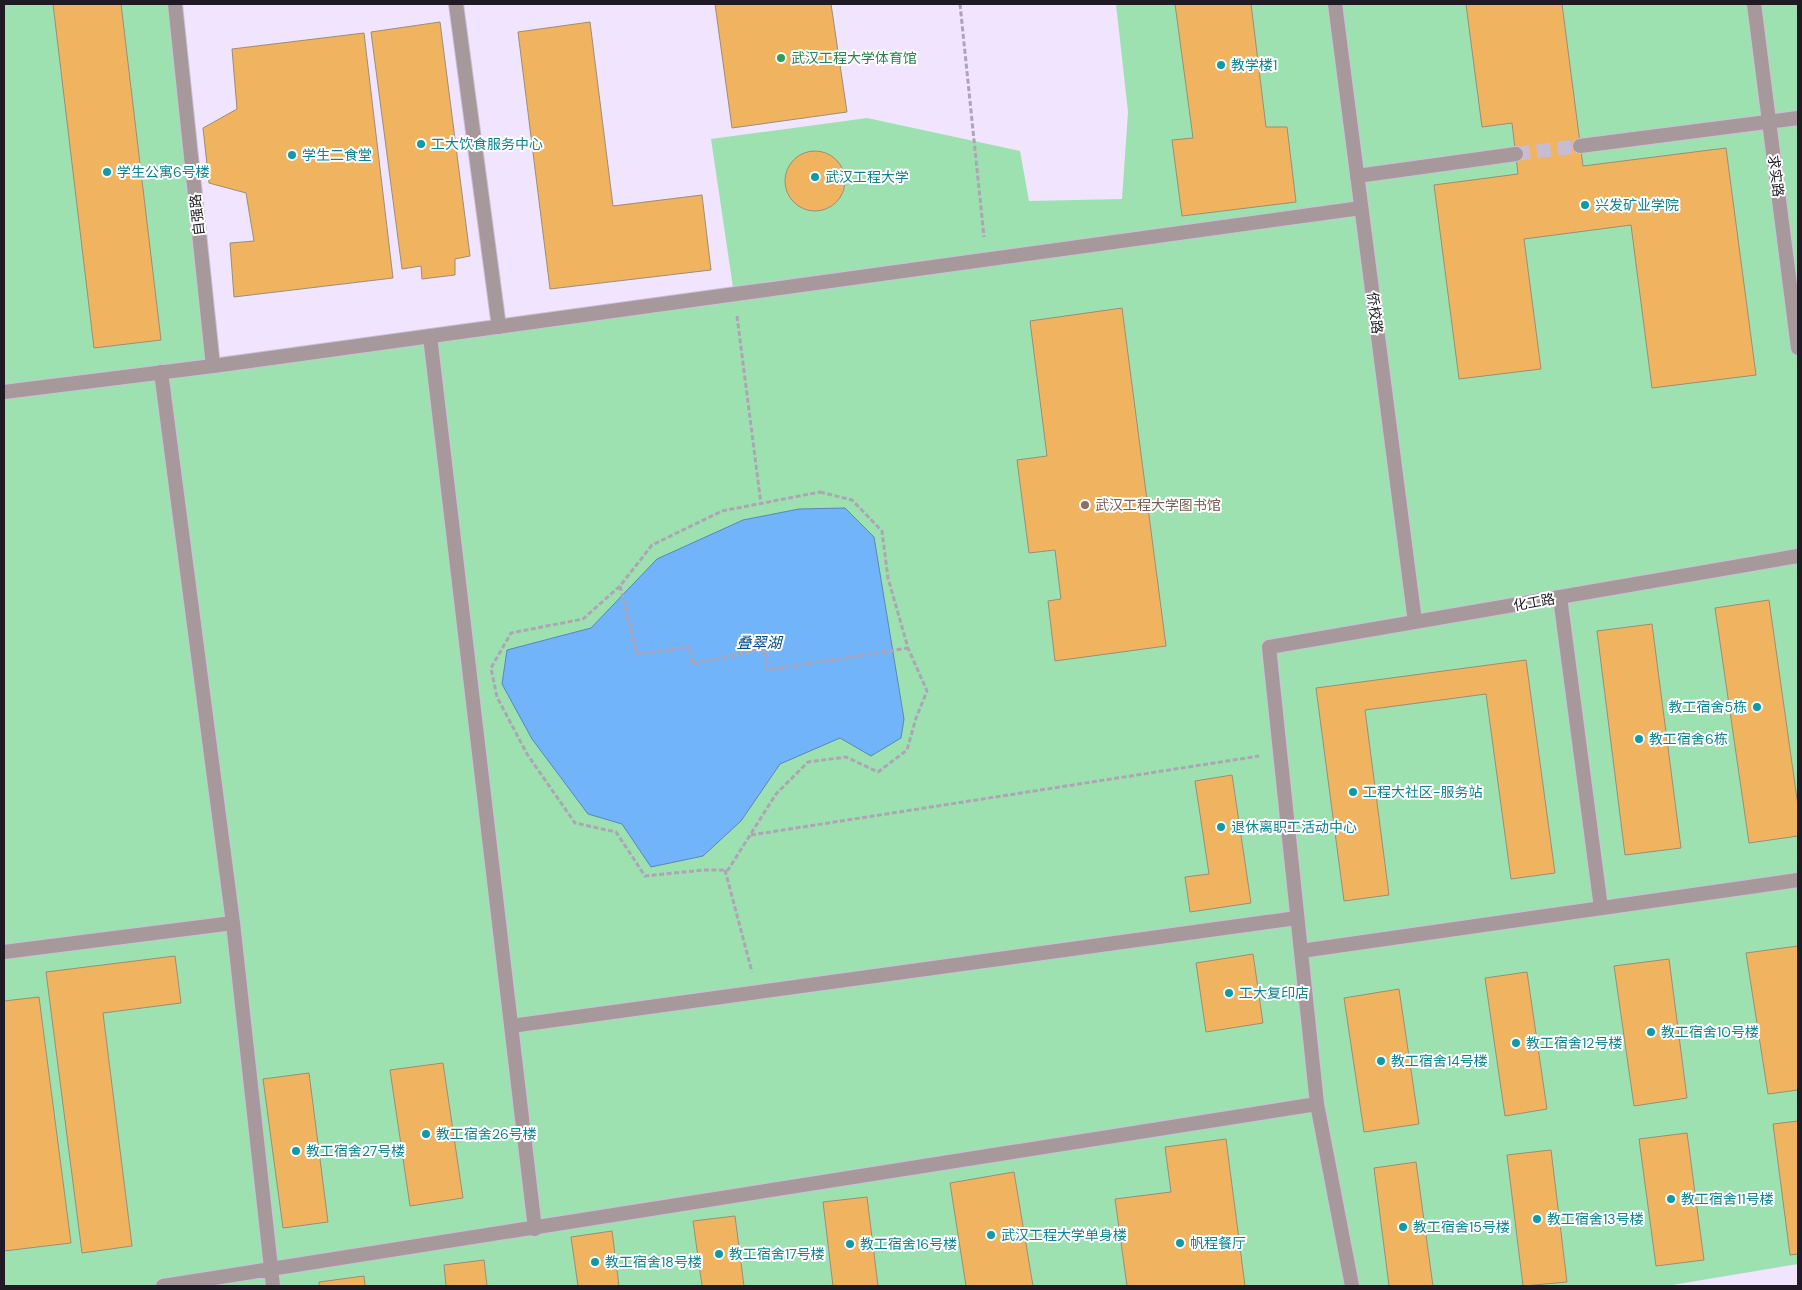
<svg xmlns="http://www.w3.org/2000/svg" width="1802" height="1290" viewBox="0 0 1802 1290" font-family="'DM Sans','Noto Sans SC',sans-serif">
<rect width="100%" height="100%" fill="#f1e4fe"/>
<path fill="#9ee1b0" d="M4 4H175L213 366 734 294 711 139 867 118 1020 151 1029 201 1122 199 1128 112 1116 4H1798V1264L1666 1286H4Z"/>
<path fill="#72b4fa" stroke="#5986ba" d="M845 508 874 537 904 719 901 738 871 756 840 738 780 764 741 821 703 856 651 867 622 824 588 814 532 739 502 684 507 650 591 628 657 559 743 520 799 509Z"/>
<path fill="#f0b461" stroke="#9d8c76" d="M53 4H121L161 340 94 348Z
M715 4H831L847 112 732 128Z
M1175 4H1251L1266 127H1287L1296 202 1182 216 1172 140 1193 138Z
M1466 4H1562L1583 166 1726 148 1756 375 1652 388 1631 225 1524 239 1541 369 1459 379 1434 185 1518 174 1512 123 1482 127Z
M440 22 470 256 455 259V275L422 279 421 266 402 269 371 32Z
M590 22 613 206 702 195 711 270 550 289 518 32Z
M364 33 393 278 234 297 230 243 254 241 246 193 209 183 203 128 237 109 232 49Z
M785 181a30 30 0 1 1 60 0a30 30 0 1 1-60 0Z
M1122 308 1166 646 1055 661 1048 601 1061 599 1055 550 1029 553 1017 460 1047 456 1030 321Z
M1769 600 1798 806V836L1749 843 1715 608Z
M1652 624 1681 848 1625 855 1597 631Z
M1526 660 1555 873 1511 879 1486 694 1365 710 1389 895 1344 901 1316 688Z
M1232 775 1251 903 1190 912 1185 877 1209 874 1195 781Z
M1798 946V1090L1768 1094 1746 953Z
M1253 954 1263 1023 1206 1032 1196 963Z
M175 956 181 1003 103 1013 132 1246 82 1253 46 972Z
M1669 959 1687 1098 1634 1106 1614 966Z
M1527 972 1547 1109 1505 1116 1485 978Z
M1399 989 1419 1124 1364 1132 1344 998Z
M39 997 71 1243 4 1251V1001Z
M443 1063 463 1198 410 1206 390 1070Z
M309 1073 328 1222 283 1228 263 1079Z
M1798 1121V1254L1790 1255 1773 1124Z
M1687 1133 1704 1260 1656 1266 1639 1139Z
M1226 1139 1245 1286H1127L1115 1199 1171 1192 1165 1147Z
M1551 1150 1567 1282 1523 1286 1507 1155Z
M1416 1162 1433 1286H1389L1374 1168Z
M1014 1172 1033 1286H966L950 1183Z
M867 1197 878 1286H833L823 1202Z
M735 1216 744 1286H702L693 1221Z
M612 1231 619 1286H578L571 1237Z
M484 1260 487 1286H446L444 1265Z
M364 1276 365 1286H319V1282Z"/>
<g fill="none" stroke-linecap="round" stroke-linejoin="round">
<path stroke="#c7bcd2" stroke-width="14" stroke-dasharray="14 7" stroke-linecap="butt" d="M1516 154 1580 146"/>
<defs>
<path id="minor" d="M175 4 213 366
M456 4 499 327
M1335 4 1415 622
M1754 4 1798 348
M1580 146 1798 118
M1357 176 1516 154
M430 336 535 1229
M161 372 233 923 273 1286
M4 392 213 366 1361 208
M1560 597 1601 908
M1301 951 1798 880
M4 952 233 923
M511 1026 1297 918
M163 1286 1317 1104
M1352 1286 1317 1104 1269 647 1798 556"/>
</defs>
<use href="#minor" stroke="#cbc0d7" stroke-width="16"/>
<path stroke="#aea4b8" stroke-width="3" stroke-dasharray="5 2.5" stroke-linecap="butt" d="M960 4 984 237
M737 316 761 504
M820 492 852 500 882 531 888 578 908 648 927 691 916 718 907 750 878 772 846 757 808 762 776 794 728 870H705L645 876 616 832 575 823 527 754 497 697 491 668 511 633 583 619 620 586 652 545 722 511Z
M620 586 637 654 690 647 692 664 765 649 767 670 908 648
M751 835 1259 756
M725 870 752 972"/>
<use href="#minor" stroke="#a6989b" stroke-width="14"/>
</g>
<circle fill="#2e9e5b" stroke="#fff" stroke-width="2" cx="781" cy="58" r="5"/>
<g fill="#0f9aa8" stroke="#fff" stroke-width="2">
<circle cx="1221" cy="65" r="5"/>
<circle cx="421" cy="144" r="5"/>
<circle cx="292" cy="155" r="5"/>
<circle cx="107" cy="172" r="5"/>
<circle cx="815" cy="177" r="5"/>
<circle cx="1585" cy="205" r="5"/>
<circle cx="1757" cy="707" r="5"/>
<circle cx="1639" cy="739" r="5"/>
<circle cx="1353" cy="792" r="5"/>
<circle cx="1221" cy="827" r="5"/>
<circle cx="1229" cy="993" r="5"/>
<circle cx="1651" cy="1032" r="5"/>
<circle cx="1516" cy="1043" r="5"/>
<circle cx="1381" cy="1061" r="5"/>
<circle cx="426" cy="1134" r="5"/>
<circle cx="296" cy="1151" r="5"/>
<circle cx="1671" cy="1199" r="5"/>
<circle cx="1537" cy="1219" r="5"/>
<circle cx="1403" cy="1227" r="5"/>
<circle cx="991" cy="1235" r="5"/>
<circle cx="1180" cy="1243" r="5"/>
<circle cx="850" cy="1244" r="5"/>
<circle cx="719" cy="1254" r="5"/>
<circle cx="595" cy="1262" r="5"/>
</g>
<circle fill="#8d6e63" stroke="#fff" stroke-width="2" cx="1085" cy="505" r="5"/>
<g text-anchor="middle" stroke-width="4" stroke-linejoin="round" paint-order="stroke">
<g font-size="14" fill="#27864d" stroke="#fff" text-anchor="start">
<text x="791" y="63">武汉工程大学体育馆</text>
</g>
<g font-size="14" fill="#0d838f" stroke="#fff" text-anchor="start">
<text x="1231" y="70">教学楼1</text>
<text x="431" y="149">工大饮食服务中心</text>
<text x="302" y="160">学生二食堂</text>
<text x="117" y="177">学生公寓6号楼</text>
<text x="825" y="182">武汉工程大学</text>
<text x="1595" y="210">兴发矿业学院</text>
<text x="1747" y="712" text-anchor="end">教工宿舍5栋</text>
<text x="1649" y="744">教工宿舍6栋</text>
<text x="1363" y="797">工程大社区-服务站</text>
<text x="1231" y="832">退休离职工活动中心</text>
<text x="1239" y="998">工大复印店</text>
<text x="1661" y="1037">教工宿舍10号楼</text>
<text x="1526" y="1048">教工宿舍12号楼</text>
<text x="1391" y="1066">教工宿舍14号楼</text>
<text x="436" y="1139">教工宿舍26号楼</text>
<text x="306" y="1156">教工宿舍27号楼</text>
<text x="1681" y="1204">教工宿舍11号楼</text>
<text x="1547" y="1224">教工宿舍13号楼</text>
<text x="1413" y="1232">教工宿舍15号楼</text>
<text x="1001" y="1240">武汉工程大学单身楼</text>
<text x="1190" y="1248">帆程餐厅</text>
<text x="860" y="1249">教工宿舍16号楼</text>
<text x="729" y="1259">教工宿舍17号楼</text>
<text x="605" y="1267">教工宿舍18号楼</text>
</g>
<g font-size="14" fill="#1f1a23" stroke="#fff">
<text transform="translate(1776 176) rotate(83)" y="5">求实路</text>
<text transform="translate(197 215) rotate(-96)" y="5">自强路</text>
<text transform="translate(1375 313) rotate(83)" y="5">侨校路</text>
<text transform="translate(1534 602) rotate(-10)" y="5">化工路</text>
</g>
<g font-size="14" fill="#785e54" stroke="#fff" text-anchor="start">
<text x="1095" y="510">武汉工程大学图书馆</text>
</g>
<g font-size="15" font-style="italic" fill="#004d8b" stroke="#fff">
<text x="759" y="648">叠翠湖</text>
</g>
</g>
<rect width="1802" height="1290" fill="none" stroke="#1f1a23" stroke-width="10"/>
</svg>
